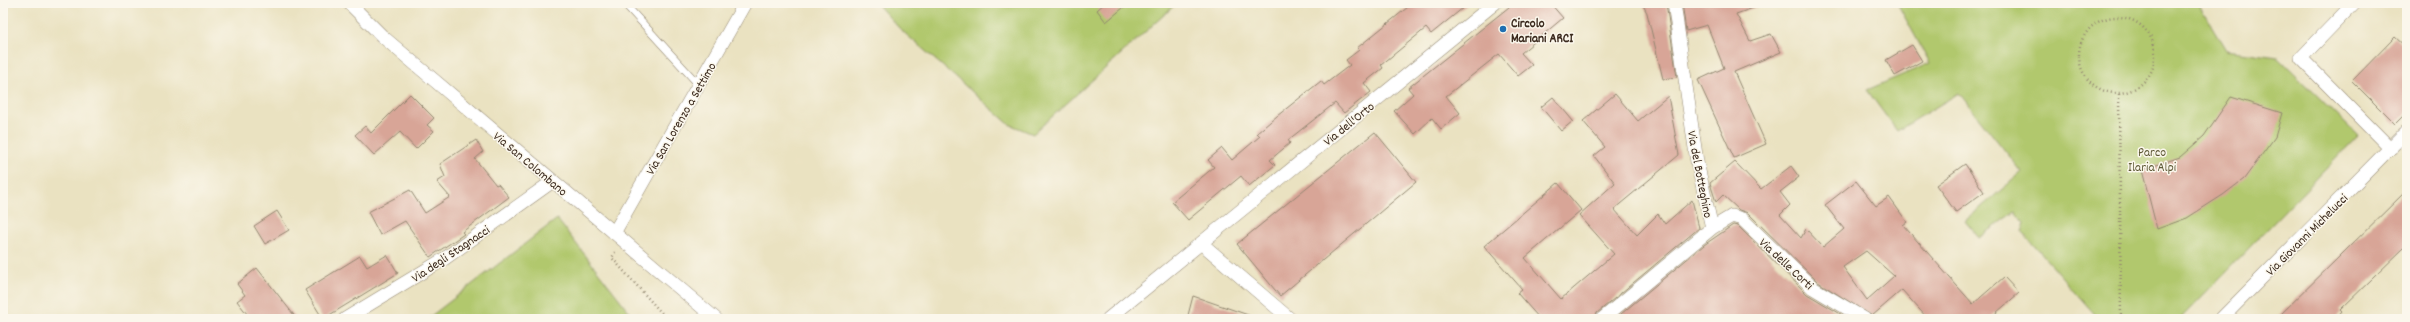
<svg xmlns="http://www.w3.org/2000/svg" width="2410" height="322" viewBox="0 0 2410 322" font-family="Dekko,sans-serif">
<rect width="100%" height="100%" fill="#fbf7ec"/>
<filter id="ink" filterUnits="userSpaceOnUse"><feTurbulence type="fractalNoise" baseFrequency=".025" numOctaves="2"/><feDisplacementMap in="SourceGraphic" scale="8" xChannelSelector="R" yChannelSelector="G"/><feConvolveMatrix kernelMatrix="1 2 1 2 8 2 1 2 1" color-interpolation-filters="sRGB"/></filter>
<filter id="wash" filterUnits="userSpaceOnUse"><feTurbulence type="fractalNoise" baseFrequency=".012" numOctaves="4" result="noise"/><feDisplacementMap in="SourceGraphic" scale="16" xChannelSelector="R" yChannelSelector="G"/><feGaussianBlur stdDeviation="0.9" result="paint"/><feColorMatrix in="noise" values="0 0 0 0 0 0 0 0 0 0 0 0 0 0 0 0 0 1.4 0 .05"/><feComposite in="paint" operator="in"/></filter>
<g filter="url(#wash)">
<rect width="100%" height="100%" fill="#eae2c1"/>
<path fill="#b1c86d" stroke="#767946" d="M876 3H1177L1033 134 1009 124 900 29Z
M1897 3H2198L2226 50 2278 57 2358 136 2180 319H2099L2022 232 2025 223 2015 212 1979 238 1965 221 2022 172 1959 93 1897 131 1867 90 1930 63Z
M557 219 635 319H427Z"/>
<g id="blocks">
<path fill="#d8a597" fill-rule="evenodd" d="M1105 3H1129L1106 22 1097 10Z
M1413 3H1469L1431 34 1426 28 1381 65 1383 68 1364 83 1371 92 1344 113 1335 103 1288 140 1290 143 1270 160 1275 165 1249 186 1241 176 1188 220 1172 202 1214 167 1208 160 1222 148 1232 160 1260 136 1257 133 1277 116 1321 81 1324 85 1350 65 1346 60 1359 50 1357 48Z
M1514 3H1550L1563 18 1521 53 1532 65 1518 76 1499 54 1446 96 1460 113 1441 129 1432 118 1415 134 1394 111 1413 94 1408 88Z
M1642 3H1666L1677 77 1663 79 1647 13Z
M1682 3H1762V5L1736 14 1750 41 1771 34 1781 52 1734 72 1766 144 1734 158 1698 80 1724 68 1707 25 1686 31Z
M2395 37 2407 48V112L2395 124 2352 81Z
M1912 45 1922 61 1895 76 1886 60Z
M410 94 434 118 427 125 434 131 416 149 400 132 374 155 355 135 365 126 371 133Z
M1615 94 1638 121 1668 96 1679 155 1614 209 1637 235 1658 214 1665 224 1692 200 1699 228 1597 313 1594 319H1540L1517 293 1522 289 1484 246 1558 183 1581 210 1525 258 1561 299 1614 254 1579 215 1615 183 1594 156 1605 147 1583 121Z
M1553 97 1573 121 1561 131 1541 107Z
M2231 97 2282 113 2275 137 2244 179 2223 195 2187 218 2157 229 2142 170 2180 157 2204 136Z
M1375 132 1416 182 1280 296 1237 244Z
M476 140 483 152 475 159 496 185 498 184 509 197 462 232 464 234 430 257 405 221 380 235 368 212 410 190 425 213 450 197 437 182 445 177 440 164Z
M1735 162 1761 189 1791 166 1799 177 1780 192 1790 205 1780 215 1801 238 1806 229 1823 247 1844 229 1825 205 1856 181 1876 206 1889 197 1907 222 1903 225 1973 304 2004 277 2019 293 1989 319H1928L1902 290 1872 316 1818 282 1748 213 1739 210 1723 195 1716 202 1710 183ZM1866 251 1894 276 1867 300 1843 267Z
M1965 164 1984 192 1956 212 1936 185Z
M2407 190V245L2340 310 2342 312 2336 319H2276Z
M277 211 289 230 265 244 254 226Z
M1733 225 1738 226 1807 294 1849 319H1615L1704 245Z
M387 255 398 273 323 319 305 290 360 256 367 267Z
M257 268 297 319H251L237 301 245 295 237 284Z
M1193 296 1254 317 1253 319H1187Z"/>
</g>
</g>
<g filter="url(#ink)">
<use href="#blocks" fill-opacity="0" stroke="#928670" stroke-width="1"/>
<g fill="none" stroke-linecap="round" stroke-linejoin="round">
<defs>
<path id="lane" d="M624 3 699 85"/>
<path id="street" d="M349 3 382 36 716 319
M2354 3 2301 58 2391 149
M1712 228 1732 216 1742 219 1813 288 1865 319
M614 233 745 3
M1201 243 1290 319
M345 319 444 259 553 181
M1108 319 1495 3
M1602 319 1712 228 1697 162 1674 3
M2221 319 2407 131"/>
</defs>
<use href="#lane" stroke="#928670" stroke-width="8"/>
<use href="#street" stroke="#928670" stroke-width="14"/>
<path stroke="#928670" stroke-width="2.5" stroke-dasharray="1 3" stroke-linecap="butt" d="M2079 55a38 38 0 1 1 76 0a38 38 0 1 1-76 0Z
M2119 94 2121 319
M615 252 612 258 667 319"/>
<use href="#lane" stroke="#fff" stroke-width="7"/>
<use href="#street" stroke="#fff" stroke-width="13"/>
</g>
</g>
<circle fill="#1f6fb2" stroke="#fbf7ec" stroke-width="1.5" cx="1503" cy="29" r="4"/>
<g text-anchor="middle" stroke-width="3" stroke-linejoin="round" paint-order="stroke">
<g font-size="13" font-weight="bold" fill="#3b2a1e" stroke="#fbf7ec" text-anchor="start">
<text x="1511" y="27">Circolo<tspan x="1511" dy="15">Mariani ARCI</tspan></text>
</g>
<g font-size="13" fill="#3b2a1e" stroke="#fbf7ec">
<text transform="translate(680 118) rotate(-60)" y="5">Via San Lorenzo a Settimo</text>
<text transform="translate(1348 123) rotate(-39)" y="5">Via dell'Orto</text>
<text transform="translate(531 163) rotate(40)" y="5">Via San Colombano</text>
<text transform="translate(1701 174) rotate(79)" y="5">Via del Botteghino</text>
<text transform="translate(2306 234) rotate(-45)" y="5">Via Giovanni Michelucci</text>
<text transform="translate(450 253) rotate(-34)" y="5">Via degli Stagnacci</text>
<text transform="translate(1787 263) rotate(43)" y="5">Via delle Corti</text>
</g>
<g font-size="13" fill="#5e5936" stroke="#fbf7ec">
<text x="2152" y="156">Parco<tspan x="2152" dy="15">Ilaria Alpi</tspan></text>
</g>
</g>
<rect width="2410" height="322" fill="none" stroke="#fbf7ec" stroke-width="16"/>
</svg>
